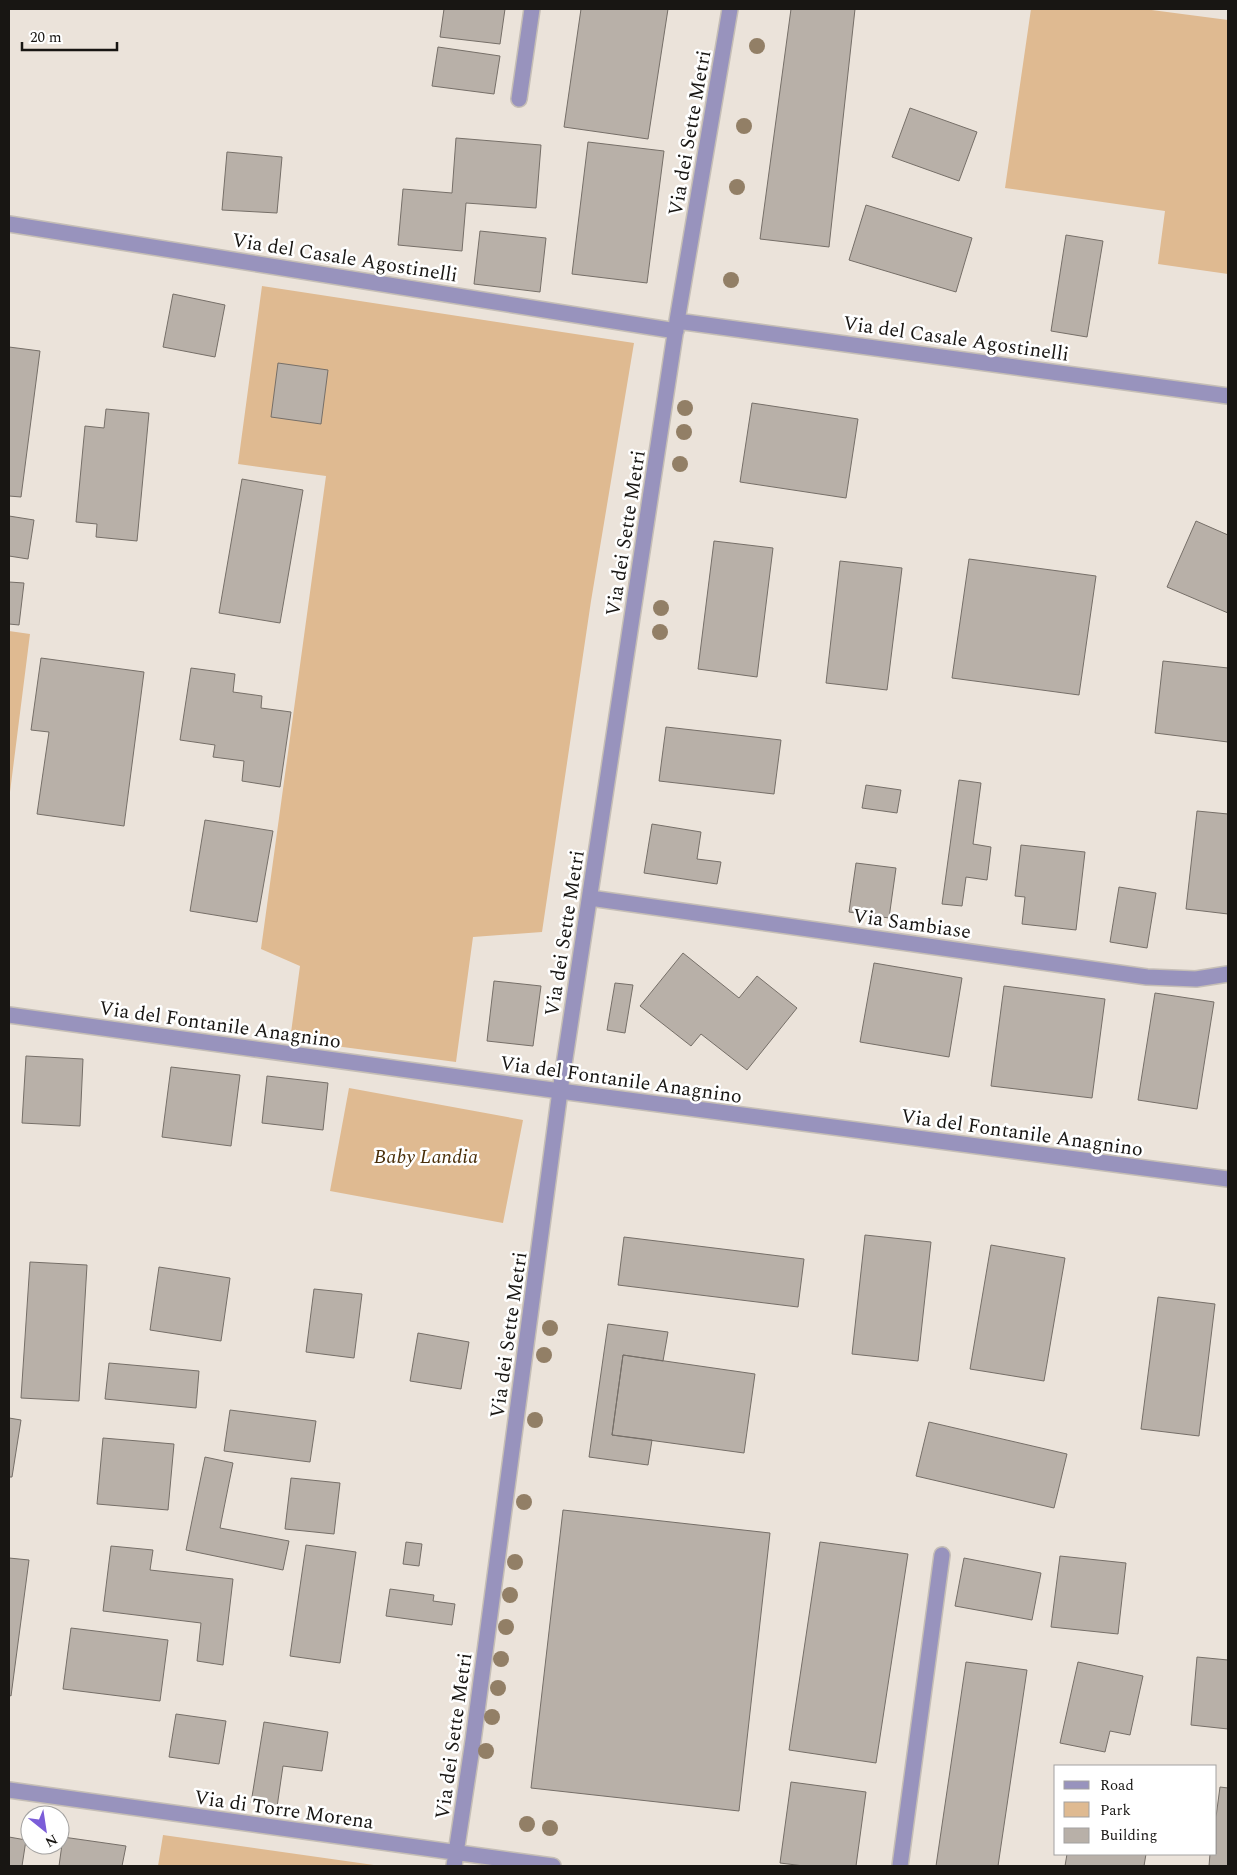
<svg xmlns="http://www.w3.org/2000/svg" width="1237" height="1875" viewBox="0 0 1237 1875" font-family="Spectral,serif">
<rect width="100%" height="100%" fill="#ebe3da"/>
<path fill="#dfba91" d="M1031 9H1144L1228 20V274L1158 264 1165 211 1005 188Z
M262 286 634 343 591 601 542 932 473 937 456 1062 290 1040 300 966 261 949 326 476 238 464Z
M9 631 30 634 9 800Z
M349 1088 523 1120 503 1223 330 1191Z
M163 1835 381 1866H158Z"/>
<path fill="#b8b0a8" stroke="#766f68" d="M444 9H505L500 44 440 37Z
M581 9H668L648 139 564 127Z
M791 9H855L829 247 760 239Z
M438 47 500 56 494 94 432 86Z
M910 108 977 132 959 181 892 157Z
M456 138 541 145 536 208 466 203 462 251 398 245 403 189 452 193Z
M588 142 664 151 647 283 572 274Z
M227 152 282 157 277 213 222 210Z
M866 205 972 238 956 292 849 260Z
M480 231 546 238 540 292 474 284Z
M1066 235 1103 241 1087 337 1051 331Z
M173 294 225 305 215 357 163 347Z
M9 347 40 351 21 497 9 496Z
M278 363 328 370 321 424 271 417Z
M752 403 858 419 846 498 740 482Z
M106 409 149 413 137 541 96 537 97 524 76 522 85 426 104 428Z
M242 479 303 490 280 623 219 613Z
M9 516 34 520 28 559 9 556Z
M1196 521 1228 535V613L1167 587Z
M714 541 773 548 757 677 698 669Z
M969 559 1096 576 1079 695 952 678Z
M840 561 902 568 887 690 826 683Z
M9 582 24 583 19 625 9 624Z
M41 658 144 672 124 826 37 814 49 732 31 730Z
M1163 661 1228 668V742L1155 733Z
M191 668 235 674 233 692 262 696 261 708 291 712 280 787 242 781 244 761 213 757 215 745 180 740Z
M666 727 781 740 774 794 659 781Z
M959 780 981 783 973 844 991 847 987 880 966 877 962 906 942 904Z
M866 785 901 790 897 813 862 808Z
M1197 811 1228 814V914L1186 909Z
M205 820 273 831 257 922 190 911Z
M652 824 701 832 697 859 721 862 717 884 644 873Z
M1021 845 1085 852 1076 930 1022 924 1025 897 1015 896Z
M856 863 896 868 889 918 849 912Z
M1119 887 1156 893 1147 948 1110 942Z
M683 953 739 998 757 976 797 1008 747 1070 701 1034 691 1046 640 1006Z
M874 963 962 978 949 1057 860 1042Z
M494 981 541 986 533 1046 487 1041Z
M615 983 633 985 625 1033 607 1030Z
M1004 986 1105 999 1092 1098 991 1086Z
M1155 993 1214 1002 1197 1109 1138 1100Z
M26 1056 83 1059 80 1126 22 1123Z
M171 1067 240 1075 231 1146 162 1137Z
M267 1076 328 1083 323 1130 262 1123Z
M865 1235 931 1242 918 1361 852 1354Z
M624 1237 804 1259 798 1307 618 1285Z
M991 1245 1065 1258 1044 1381 970 1369Z
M30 1262 87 1265 79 1401 21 1398Z
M159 1267 230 1278 221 1341 150 1330Z
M314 1289 362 1294 354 1358 306 1352Z
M1158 1297 1215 1304 1199 1436 1141 1429Z
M608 1324 668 1332 663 1361 623 1355 612 1435 652 1440 648 1465 589 1457Z
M418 1333 469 1342 461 1389 410 1381Z
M623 1355 755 1374 744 1453 612 1435Z
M109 1363 199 1371 196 1408 105 1399Z
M230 1410 316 1421 310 1462 224 1451Z
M9 1418 21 1420 12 1477H9Z
M929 1422 1067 1454 1054 1508 916 1476Z
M103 1438 174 1444 168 1510 97 1504Z
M205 1457 233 1463 220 1528 289 1541 283 1570 186 1550Z
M291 1478 340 1483 334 1534 285 1529Z
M563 1510 770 1533 739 1811 531 1788Z
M406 1542 422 1544 419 1566 403 1564Z
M820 1542 908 1554 876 1763 789 1750Z
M306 1545 356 1552 340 1663 290 1656Z
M111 1546 153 1550 150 1570 233 1579 223 1665 197 1661 201 1623 103 1611Z
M1060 1556 1126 1563 1118 1634 1051 1627Z
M9 1558 29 1560 11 1696 9 1695Z
M964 1558 1041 1573 1032 1620 955 1606Z
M390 1589 434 1595 433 1601 455 1604 452 1625 386 1616Z
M71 1628 168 1640 160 1701 63 1689Z
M1197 1657 1228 1660V1729L1191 1725Z
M966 1662 1027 1670 998 1866H936Z
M1078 1662 1143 1676 1130 1735 1110 1731 1105 1752 1060 1743Z
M176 1714 226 1721 219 1764 169 1757Z
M264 1722 328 1732 322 1771 283 1766 277 1807 251 1803Z
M791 1782 866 1792 856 1866H804L780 1863Z
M1220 1787 1228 1788V1866H1209L1210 1854H1216V1817Z
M9 1837 26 1840 22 1866H9Z
M63 1837 126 1846 122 1866H59Z
M1067 1854H1146L1144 1866H1065Z"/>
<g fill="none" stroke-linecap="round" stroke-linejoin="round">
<defs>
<path id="minor" d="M519 99 532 9
M9 224 676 331
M677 321 1228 396
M590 898 1147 977 1196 979 1228 974
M9 1015 560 1091 1228 1179
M9 1790 553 1866
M454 1866 473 1741 560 1091 677 321 730 9
M900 1866 942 1555"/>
</defs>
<use href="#minor" stroke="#c5beb6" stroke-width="18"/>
<use href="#minor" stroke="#9893bd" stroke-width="15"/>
</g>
<g fill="#927f66">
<circle cx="757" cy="46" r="8"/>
<circle cx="744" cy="126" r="8"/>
<circle cx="737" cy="187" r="8"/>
<circle cx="731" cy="280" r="8"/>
<circle cx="685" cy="408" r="8"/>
<circle cx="684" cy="432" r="8"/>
<circle cx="680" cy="464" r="8"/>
<circle cx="661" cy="608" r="8"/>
<circle cx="660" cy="632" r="8"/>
<circle cx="550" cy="1328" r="8"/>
<circle cx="544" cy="1355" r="8"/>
<circle cx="535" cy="1420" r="8"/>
<circle cx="524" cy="1502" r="8"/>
<circle cx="515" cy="1562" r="8"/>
<circle cx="510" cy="1595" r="8"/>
<circle cx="506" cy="1627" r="8"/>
<circle cx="501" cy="1659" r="8"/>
<circle cx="498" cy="1688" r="8"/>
<circle cx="492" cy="1717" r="8"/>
<circle cx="486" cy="1751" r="8"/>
<circle cx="527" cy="1824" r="8"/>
<circle cx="550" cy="1828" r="8"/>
</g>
<g text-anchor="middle" stroke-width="5" stroke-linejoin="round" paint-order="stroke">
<g font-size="20" fill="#181613" stroke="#fff">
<text transform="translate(689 133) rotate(-80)" y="7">Via dei Sette Metri</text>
<text transform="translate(345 257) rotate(9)" y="7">Via del Casale Agostinelli</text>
<text transform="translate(956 338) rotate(8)" y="7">Via del Casale Agostinelli</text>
<text transform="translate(625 533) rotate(-81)" y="7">Via dei Sette Metri</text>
<text transform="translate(912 923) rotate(8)" y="7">Via Sambiase</text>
<text transform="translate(564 933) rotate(-81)" y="7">Via dei Sette Metri</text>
<text transform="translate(220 1024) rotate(8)" y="7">Via del Fontanile Anagnino</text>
<text transform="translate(621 1079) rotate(8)" y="7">Via del Fontanile Anagnino</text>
<text transform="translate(1022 1132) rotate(8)" y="7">Via del Fontanile Anagnino</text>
<text transform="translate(508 1335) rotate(-82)" y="7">Via dei Sette Metri</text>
<text transform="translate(453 1736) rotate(-82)" y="7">Via dei Sette Metri</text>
<text transform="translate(284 1809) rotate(8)" y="7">Via di Torre Morena</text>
</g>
<g font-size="20" font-style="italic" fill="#492e08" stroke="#fff">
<text x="426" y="1163">Baby Landia</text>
</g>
</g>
<rect width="1237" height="1875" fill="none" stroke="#181613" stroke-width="20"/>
<rect x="1054" y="1765" width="162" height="90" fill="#ffffff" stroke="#a3a2a1"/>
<rect x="1064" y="1781" width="25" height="8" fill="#9893bd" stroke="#a3a2a1"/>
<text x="1100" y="1790" font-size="15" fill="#181613">Road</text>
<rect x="1064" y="1802" width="25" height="15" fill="#dfba91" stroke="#a3a2a1"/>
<text x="1100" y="1815" font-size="15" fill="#181613">Park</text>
<rect x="1064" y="1828" width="25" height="15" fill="#b8b0a8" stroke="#a3a2a1"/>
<text x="1100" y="1840" font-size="15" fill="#181613">Building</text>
<g transform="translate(45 1830) rotate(150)"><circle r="24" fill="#ffffff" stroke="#a3a2a1"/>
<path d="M0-4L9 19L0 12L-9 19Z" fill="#7b5dd8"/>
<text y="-8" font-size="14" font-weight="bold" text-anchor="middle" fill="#181613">N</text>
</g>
<path d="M22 42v8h95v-8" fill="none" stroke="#181613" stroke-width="2.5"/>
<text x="30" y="42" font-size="15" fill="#181613" stroke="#ffffff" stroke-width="4" paint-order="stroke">20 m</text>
</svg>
